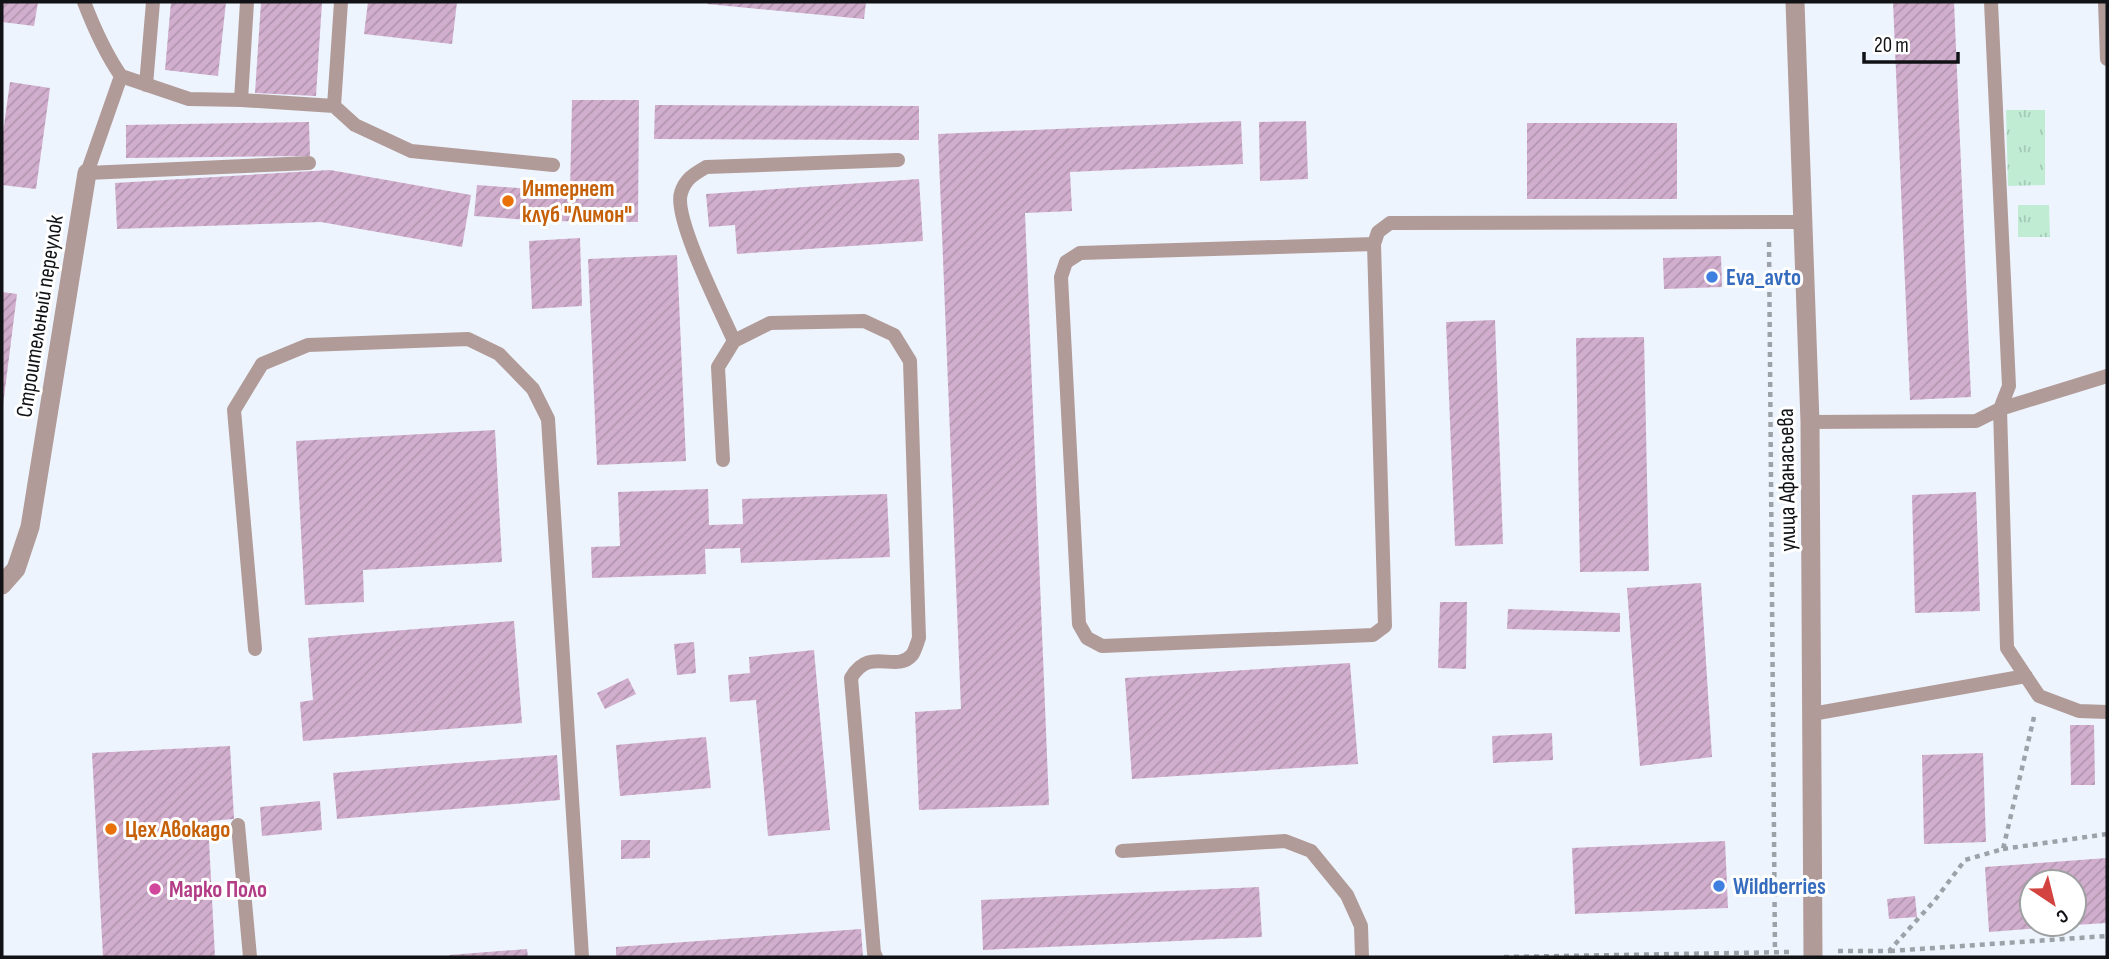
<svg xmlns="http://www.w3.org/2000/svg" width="2109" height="959" viewBox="0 0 2109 959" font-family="'Sofia Sans Condensed',sans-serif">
<defs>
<pattern id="park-tufts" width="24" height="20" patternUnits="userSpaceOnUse" patternTransform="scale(1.75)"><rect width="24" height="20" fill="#c0ecd4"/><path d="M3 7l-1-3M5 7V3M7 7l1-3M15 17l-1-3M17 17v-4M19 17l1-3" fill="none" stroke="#a4c9b5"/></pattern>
<pattern id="building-hatch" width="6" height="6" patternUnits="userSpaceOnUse" patternTransform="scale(1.75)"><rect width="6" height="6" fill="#d1aecd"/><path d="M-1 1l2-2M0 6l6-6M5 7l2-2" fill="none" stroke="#b295af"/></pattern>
</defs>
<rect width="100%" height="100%" fill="#edf4fd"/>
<path fill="url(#park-tufts)" d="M2006 110H2045V185L2008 186Z
M2018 205H2049L2050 237H2018Z"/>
<path fill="url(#building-hatch)" d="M2 2H38L34 26 2 22Z
M171 2H226L218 76 165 70Z
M261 2H322L316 96 255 93Z
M368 2H457L452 44 364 34Z
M707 2H866L864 19 707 4Z
M1893 2H1954L1971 397 1910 400Z
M10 82 50 88 36 189 2 185V140Z
M572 100H639L638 222 545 221 474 216 477 185 570 192Z
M655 105 919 106V140L654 139Z
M1241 121 1243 164 1070 172 1072 211 1025 213 1049 805 919 810 915 712 961 709 938 134Z
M1306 121 1308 179 1260 181 1259 122Z
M309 122 310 156 126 158V125Z
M1527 123H1677V199H1527Z
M330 170 471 195 462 247 321 222 117 229 115 183Z
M919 179 923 241 737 254 735 225 709 227 706 194Z
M580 238 582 306 532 309 529 241Z
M677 255 686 461 597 465 588 259Z
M1721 256 1722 287 1664 289 1663 258Z
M2 292 17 294 3 405H2Z
M1495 320 1503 544 1455 546 1446 322Z
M1644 337 1649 571 1580 572 1576 338Z
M495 430 502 562 363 570 364 602 305 605 296 441Z
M708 489 709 525 743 524 742 499 887 494 890 557 741 563 740 548 705 549 706 574 592 578 591 547 620 546 618 492Z
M1976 492 1980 611 1915 613 1912 495Z
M1701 583 1712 757 1640 766 1627 588Z
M1440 602H1467L1466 669 1438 668Z
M1508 609 1620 613V632L1507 629Z
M514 621 522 723 303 741 300 702 313 700 308 638Z
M694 642 696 673 677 675 674 644Z
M814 650 830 830 768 836 756 700 730 702 728 675 750 673 749 657Z
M1350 663 1358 764 1132 779 1125 678Z
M628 678 636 694 605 709 597 693Z
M2070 725H2094L2095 785H2071Z
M1552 733 1553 760 1493 763 1492 736Z
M706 737 711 788 620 796 616 745Z
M230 746 234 819 208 821 215 957H103L92 753Z
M1983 753 1986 842 1924 844 1922 755Z
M557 755 560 800 337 819 333 773Z
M320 801 322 830 262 836 260 807Z
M621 840H650V858L621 859Z
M1725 841 1728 908 1575 914 1572 848Z
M2107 858V923L2074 925V882H2032V924H2066V926L1989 932 1985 867Z
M1259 887 1262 937 983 950 981 900Z
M1915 896 1917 917 1889 919 1887 899Z
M861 929 863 957H616V947Z
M527 949 528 957H449V955Z"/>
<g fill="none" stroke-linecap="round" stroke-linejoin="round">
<path stroke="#9da2a9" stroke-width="4.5" stroke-dasharray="5 5" stroke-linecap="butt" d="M1769 242 1775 952
M2003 849 2107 834
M1838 951H1889L1935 900 1965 860 2003 849 2034 717
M1890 951 2107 936
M1504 957 1790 952"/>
<path stroke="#b19b98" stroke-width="14" d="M84 2C94 28 105 53 121 76
M2105 2 2107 59
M146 85 153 2
M241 100 247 2
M334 106 341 2
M309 163 87 173 121 76 189 99 241 100 334 106 355 125 411 151 553 165
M1374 244 1080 253 1066 262 1061 277 1079 624 1087 638 1102 646 1373 635 1385 626 1374 244 1378 232 1390 223 1803 222
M734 341C722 313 673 218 681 193 685 179 694 174 706 167L898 160
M2107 376 2000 409 2007 648 2039 696 2079 711 2107 712
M1810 422 1976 421 2000 409 2009 386 1991 2
M723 460 718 367 734 341 770 323 864 321 894 335 910 361 919 638C917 643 915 651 912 655 895 674 870 645 851 678L874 953 876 957
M255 649 234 410 262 364 308 345 468 339 499 354 533 389 548 419 582 957
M1812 714 2026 676
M238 825 250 957
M1122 851 1285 841 1311 851 1347 895 1361 926 1362 957"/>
<path stroke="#b19b98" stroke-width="19" d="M1795 2 1810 422 1813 957
M2 585 16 569 30 527 87 173"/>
</g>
<g fill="#e8710a" stroke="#fff" stroke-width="2.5">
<circle cx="508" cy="201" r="7"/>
<circle cx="111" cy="829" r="7"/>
</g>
<g fill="#3f7fe0" stroke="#fff" stroke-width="2.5">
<circle cx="1712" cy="277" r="7"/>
<circle cx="1719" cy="886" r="7"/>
</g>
<circle fill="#d1479c" stroke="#fff" stroke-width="2.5" cx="155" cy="889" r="7"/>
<g text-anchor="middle" stroke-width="6" stroke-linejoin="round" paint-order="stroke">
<g font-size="23" font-weight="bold" fill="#c56008" stroke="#fff" text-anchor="start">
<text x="522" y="196">Интернет<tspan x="522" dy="26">клуб "Лимон"</tspan></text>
<text x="125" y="837">Цех Авокадо</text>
</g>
<g font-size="23" font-weight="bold" fill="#366cbe" stroke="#fff" text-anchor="start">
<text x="1726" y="285">Eva_avto</text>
<text x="1733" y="894">Wildberries</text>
</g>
<g font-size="23" fill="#101215" stroke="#fff">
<text transform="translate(39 316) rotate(-81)" y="8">Строительный переулок</text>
<text transform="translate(1786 480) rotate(-91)" y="8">улица Афанасьева</text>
</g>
<g font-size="23" font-weight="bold" fill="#b23c85" stroke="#fff" text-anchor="start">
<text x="169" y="897">Марко Поло</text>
</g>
</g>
<rect width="2109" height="959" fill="none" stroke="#101215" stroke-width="7"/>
<g transform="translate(2053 903) rotate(145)"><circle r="33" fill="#ffffff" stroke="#9fa0a1" stroke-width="2"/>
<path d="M0-5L12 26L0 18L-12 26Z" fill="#d34441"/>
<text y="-10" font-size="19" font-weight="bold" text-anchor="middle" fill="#101215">С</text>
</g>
<path d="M1864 52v10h94v-10" fill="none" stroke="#101215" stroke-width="3.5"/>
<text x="1874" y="52" font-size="21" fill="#101215" stroke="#ffffff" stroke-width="5" paint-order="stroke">20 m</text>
</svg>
